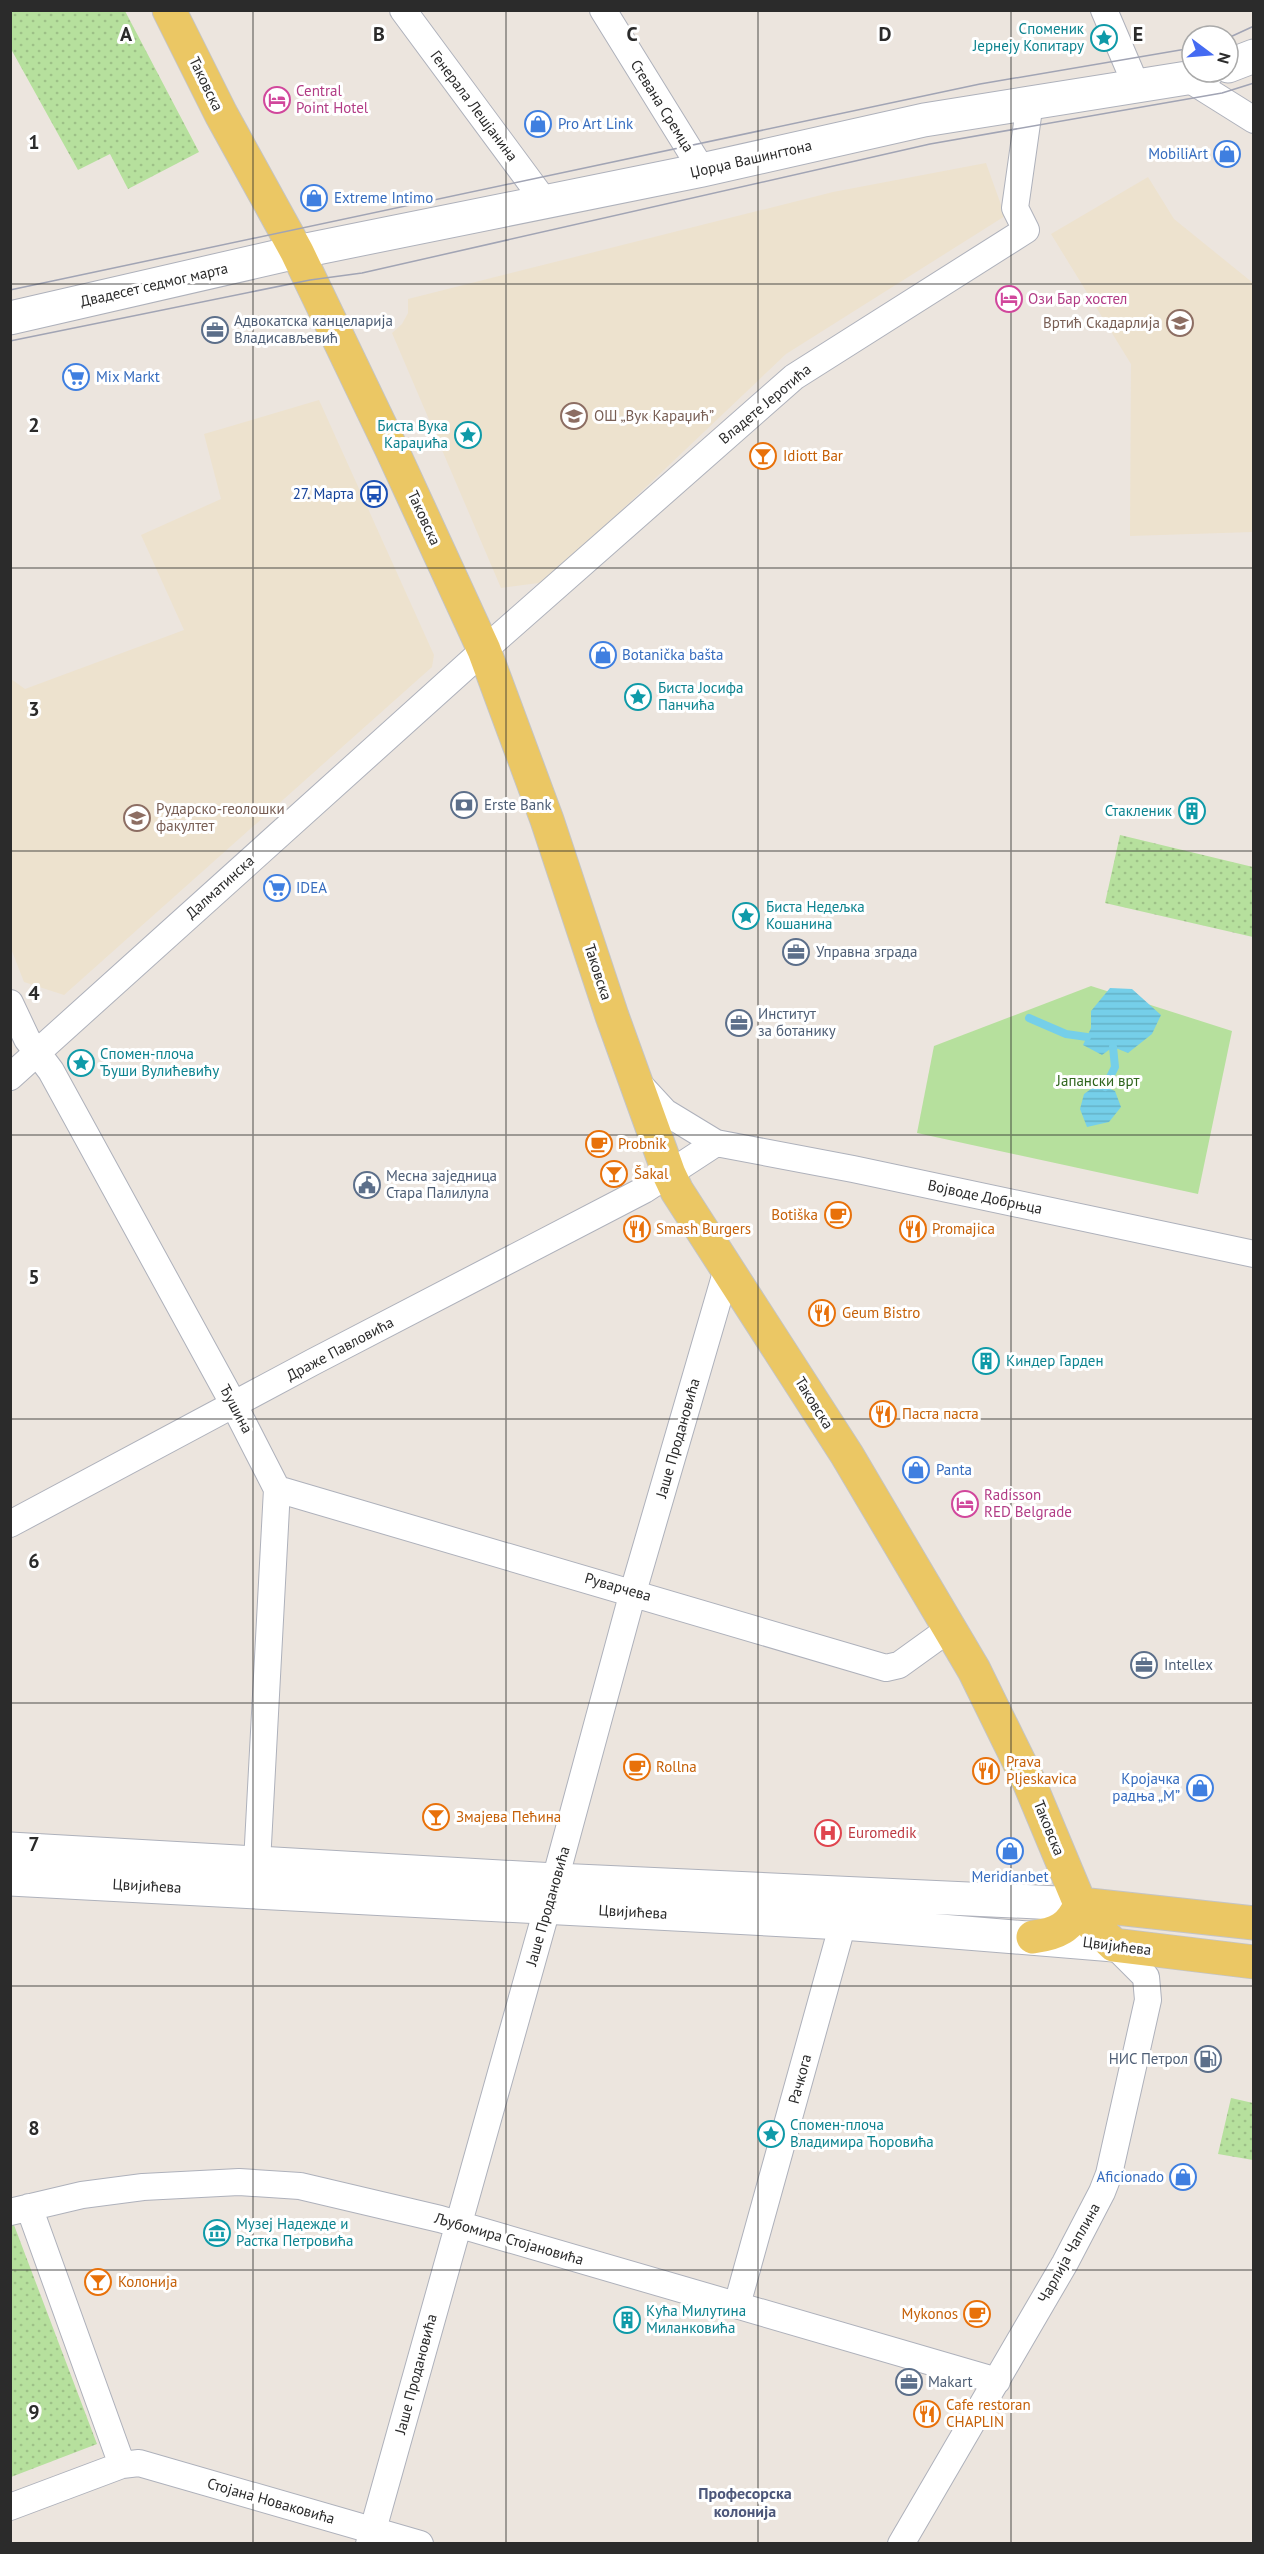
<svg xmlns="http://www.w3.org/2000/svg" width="1264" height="2554" viewBox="0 0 1264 2554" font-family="'PT Sans',sans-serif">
<defs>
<pattern id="grass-dots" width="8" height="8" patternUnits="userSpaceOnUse" patternTransform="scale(1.5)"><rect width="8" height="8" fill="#b6e09d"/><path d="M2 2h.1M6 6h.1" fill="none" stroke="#9dc087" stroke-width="1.8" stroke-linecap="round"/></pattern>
<pattern id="water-rules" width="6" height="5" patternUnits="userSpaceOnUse" patternTransform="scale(1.5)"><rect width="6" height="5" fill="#75cfe9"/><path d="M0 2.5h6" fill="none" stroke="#65b2c8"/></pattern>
</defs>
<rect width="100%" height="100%" fill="#ece5de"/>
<path fill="#ede2ce" d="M986 163 1005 216 786 354 546 582 501 588 392 333 402 324 408 313V299L833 192Z
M1148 177 1174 219 1253 283V532L1130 536 1131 364 1051 234Z
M319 400 434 655 432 667 64 995 24 982 10 946 11 679 25 689 184 630 141 535 221 499 204 434Z"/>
<path fill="url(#grass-dots)" d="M10 11H125L199 152 128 189 110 154 78 170 11 49Z
M1120 835 1253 867V937L1105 903Z
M1231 2098 1253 2103V2160L1218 2154Z
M14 2225 97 2444 11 2477 10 2226Z"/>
<path fill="#b6e09d" d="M1091 986 1232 1031 1198 1194 917 1133 934 1046Z"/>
<path fill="url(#water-rules)" d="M1110 988 1132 989 1161 1015 1152 1034 1128 1053 1113 1047 1102 1055 1083 1045 1091 1028V1011Z
M1098 1084 1115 1091 1121 1107 1109 1122 1087 1127 1080 1109 1084 1094Z"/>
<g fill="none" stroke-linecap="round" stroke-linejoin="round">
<path stroke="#75cfe9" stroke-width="8" d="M1029 1018 1066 1034 1087 1037
M1105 1087 1115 1067 1113 1047"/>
<defs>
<path id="street" d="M403 10 545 202
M603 10 702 170
M1104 10 1136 85
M1187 78 1254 120
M10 1003 27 1039 51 1071 234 1405 277 1489 257 1863
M10 1077 484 650 794 377 1026 230 1015 208 1030 102
M641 1086 665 1112 716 1143 853 1169 1254 1254
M277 1489 886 1668 899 1665 949 1629
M10 1524 313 1362 644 1190 716 1143
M29 2207 122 2465
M10 2212 82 2195 143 2187 239 2182 300 2186 440 2219 997 2381
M737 2305 843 1923
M10 2507 122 2465 139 2463 420 2544
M369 2544 555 1880 633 1592 727 1269
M901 2544 1065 2263 1102 2192 1109 2174 1148 2000 1146 1977 1114 1945"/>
<path id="secondary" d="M1228 66 1254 56
M10 318 297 252 702 170 924 120 1187 78 1207 72
M10 1849 555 1880 1080 1904
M10 1879 843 1923 1114 1945"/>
<path id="primary" d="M169 10 221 114 297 252 392 450 484 650 547 820 612 1016 669 1174 677 1191 847 1455 974 1670 1029 1782 1080 1904 1092 1924 1114 1945 1254 1962
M1080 1904 1254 1923
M1033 1937C1056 1934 1071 1928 1080 1904"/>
</defs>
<use href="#street" stroke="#aeb1bb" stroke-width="28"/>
<use href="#secondary" stroke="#aeb1bb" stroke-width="35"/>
<use href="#primary" stroke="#c4c4c4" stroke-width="35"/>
<use href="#street" stroke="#fff" stroke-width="26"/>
<use href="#secondary" stroke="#fff" stroke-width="33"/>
<use href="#primary" stroke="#ebc764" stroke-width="33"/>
<path stroke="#a1a4b4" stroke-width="1.5" d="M1228 38 1254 26
M10 290 980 84 1192 48
M10 341 310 280 362 273 930 144 1222 93 1254 83"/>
</g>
<path fill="none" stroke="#2b2b2b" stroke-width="1.5" stroke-opacity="0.55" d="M253 10V2544M506 10V2544M758 10V2544M1011 10V2544M10 284H1254M10 568H1254M10 851H1254M10 1135H1254M10 1419H1254M10 1703H1254M10 1986H1254M10 2270H1254"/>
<defs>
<symbol id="sight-ring" viewBox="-11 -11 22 22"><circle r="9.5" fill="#fff" stroke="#0f9aa8" stroke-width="1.5"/><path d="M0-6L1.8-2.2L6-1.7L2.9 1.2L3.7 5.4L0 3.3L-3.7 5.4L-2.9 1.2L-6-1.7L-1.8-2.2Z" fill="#0f9aa8"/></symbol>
<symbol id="hotel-ring" viewBox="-11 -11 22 22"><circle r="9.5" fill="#fff" stroke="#d1479c" stroke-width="1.5"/><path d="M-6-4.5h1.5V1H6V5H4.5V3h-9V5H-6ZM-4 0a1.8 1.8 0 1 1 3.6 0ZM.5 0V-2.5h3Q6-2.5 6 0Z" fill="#d1479c"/></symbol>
<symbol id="shop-ring" viewBox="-11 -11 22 22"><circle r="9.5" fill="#fff" stroke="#3f7fe0" stroke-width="1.5"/><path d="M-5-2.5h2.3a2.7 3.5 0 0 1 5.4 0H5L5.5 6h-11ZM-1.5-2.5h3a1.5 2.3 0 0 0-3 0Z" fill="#3f7fe0"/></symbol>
<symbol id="school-ring" viewBox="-11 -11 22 22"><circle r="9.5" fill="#fff" stroke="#8d6e63" stroke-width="1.5"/><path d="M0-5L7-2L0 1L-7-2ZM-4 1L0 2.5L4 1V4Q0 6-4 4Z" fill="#8d6e63"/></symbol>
<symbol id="office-ring" viewBox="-11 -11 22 22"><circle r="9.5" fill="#fff" stroke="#5c6f8a" stroke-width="1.5"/><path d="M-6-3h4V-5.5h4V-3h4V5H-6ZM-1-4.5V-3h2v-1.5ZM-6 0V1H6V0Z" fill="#5c6f8a"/></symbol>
<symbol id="supermarket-ring" viewBox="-11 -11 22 22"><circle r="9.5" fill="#fff" stroke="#3f7fe0" stroke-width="1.5"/><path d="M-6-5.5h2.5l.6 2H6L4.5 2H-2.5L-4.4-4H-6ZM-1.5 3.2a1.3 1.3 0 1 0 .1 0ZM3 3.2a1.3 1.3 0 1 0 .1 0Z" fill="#3f7fe0"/></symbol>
<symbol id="bar-ring" viewBox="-11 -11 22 22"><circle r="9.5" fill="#fff" stroke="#e8710a" stroke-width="1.5"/><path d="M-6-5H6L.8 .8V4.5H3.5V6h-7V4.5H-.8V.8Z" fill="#e8710a"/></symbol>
<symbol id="bus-ring" viewBox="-11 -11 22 22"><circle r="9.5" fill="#fff" stroke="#1a4fb4" stroke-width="1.5"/><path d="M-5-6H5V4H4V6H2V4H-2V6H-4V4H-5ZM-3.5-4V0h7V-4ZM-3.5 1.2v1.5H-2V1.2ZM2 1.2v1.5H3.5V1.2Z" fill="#1a4fb4"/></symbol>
<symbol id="bank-ring" viewBox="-11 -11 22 22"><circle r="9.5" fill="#fff" stroke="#5c6f8a" stroke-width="1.5"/><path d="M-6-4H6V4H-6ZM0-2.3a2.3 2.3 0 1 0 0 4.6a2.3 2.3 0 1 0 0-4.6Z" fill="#5c6f8a"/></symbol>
<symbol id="building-ring" viewBox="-11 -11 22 22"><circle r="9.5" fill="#fff" stroke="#0f9aa8" stroke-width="1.5"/><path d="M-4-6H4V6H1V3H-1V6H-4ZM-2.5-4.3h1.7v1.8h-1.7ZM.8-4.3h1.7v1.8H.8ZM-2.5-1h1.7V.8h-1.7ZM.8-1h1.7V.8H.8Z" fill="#0f9aa8"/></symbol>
<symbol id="university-ring" viewBox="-11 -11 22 22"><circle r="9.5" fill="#fff" stroke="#8d6e63" stroke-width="1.5"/><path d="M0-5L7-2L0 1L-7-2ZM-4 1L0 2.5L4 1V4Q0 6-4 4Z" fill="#8d6e63"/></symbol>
<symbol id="cafe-ring" viewBox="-11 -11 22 22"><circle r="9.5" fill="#fff" stroke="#e8710a" stroke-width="1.5"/><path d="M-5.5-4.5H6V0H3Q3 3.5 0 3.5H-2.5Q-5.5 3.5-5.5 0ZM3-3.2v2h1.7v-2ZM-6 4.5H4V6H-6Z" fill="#e8710a"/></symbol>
<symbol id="civic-ring" viewBox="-11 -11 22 22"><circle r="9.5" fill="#fff" stroke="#5c6f8a" stroke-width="1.5"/><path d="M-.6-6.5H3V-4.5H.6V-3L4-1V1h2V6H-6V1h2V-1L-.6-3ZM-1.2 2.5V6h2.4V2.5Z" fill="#5c6f8a"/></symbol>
<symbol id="restaurant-ring" viewBox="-11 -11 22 22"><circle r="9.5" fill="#fff" stroke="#e8710a" stroke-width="1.5"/><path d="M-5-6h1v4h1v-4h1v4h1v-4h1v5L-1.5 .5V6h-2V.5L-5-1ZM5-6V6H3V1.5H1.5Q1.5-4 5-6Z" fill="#e8710a"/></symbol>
<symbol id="hospital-ring" viewBox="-11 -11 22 22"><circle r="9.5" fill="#fff" stroke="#e0444e" stroke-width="1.5"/><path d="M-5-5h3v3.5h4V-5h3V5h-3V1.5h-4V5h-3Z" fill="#e0444e"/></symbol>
<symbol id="fuel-ring" viewBox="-11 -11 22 22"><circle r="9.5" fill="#fff" stroke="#5c6f8a" stroke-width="1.5"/><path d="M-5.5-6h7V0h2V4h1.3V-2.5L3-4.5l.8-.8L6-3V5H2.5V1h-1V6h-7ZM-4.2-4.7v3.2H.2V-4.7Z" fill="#5c6f8a"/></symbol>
<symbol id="museum-ring" viewBox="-11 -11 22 22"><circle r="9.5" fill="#fff" stroke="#0f9aa8" stroke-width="1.5"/><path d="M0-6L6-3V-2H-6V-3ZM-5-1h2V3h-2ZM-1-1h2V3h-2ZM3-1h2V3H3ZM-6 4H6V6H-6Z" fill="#0f9aa8"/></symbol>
</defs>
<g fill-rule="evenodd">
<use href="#sight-ring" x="1089" y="23" width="30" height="30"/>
<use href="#hotel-ring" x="262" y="85" width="30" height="30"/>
<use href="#shop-ring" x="523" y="109" width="30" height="30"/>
<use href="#shop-ring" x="1212" y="139" width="30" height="30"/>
<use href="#shop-ring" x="299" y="183" width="30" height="30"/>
<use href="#hotel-ring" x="994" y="284" width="30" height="30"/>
<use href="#school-ring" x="1165" y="308" width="30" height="30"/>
<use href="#office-ring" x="200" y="315" width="30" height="30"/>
<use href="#supermarket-ring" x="61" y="362" width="30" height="30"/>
<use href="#school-ring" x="559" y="401" width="30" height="30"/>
<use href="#sight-ring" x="453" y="420" width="30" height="30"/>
<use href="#bar-ring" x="748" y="441" width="30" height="30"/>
<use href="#bus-ring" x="359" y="479" width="30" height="30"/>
<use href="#shop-ring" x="588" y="640" width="30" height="30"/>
<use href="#sight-ring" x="623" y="682" width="30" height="30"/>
<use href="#bank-ring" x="449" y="790" width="30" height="30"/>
<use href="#building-ring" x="1177" y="796" width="30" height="30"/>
<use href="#university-ring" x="122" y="803" width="30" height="30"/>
<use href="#supermarket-ring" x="262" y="873" width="30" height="30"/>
<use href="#sight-ring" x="731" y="901" width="30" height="30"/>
<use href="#office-ring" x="781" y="937" width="30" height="30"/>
<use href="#office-ring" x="724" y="1008" width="30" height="30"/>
<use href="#sight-ring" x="66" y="1048" width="30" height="30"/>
<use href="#cafe-ring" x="584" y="1129" width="30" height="30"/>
<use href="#bar-ring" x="599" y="1159" width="30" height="30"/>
<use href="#civic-ring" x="352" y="1170" width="30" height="30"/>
<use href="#cafe-ring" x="823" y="1200" width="30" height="30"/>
<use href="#restaurant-ring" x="622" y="1214" width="30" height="30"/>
<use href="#restaurant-ring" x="898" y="1214" width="30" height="30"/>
<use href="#restaurant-ring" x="807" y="1298" width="30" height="30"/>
<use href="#building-ring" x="971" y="1346" width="30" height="30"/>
<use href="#restaurant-ring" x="868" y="1399" width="30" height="30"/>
<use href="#shop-ring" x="901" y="1455" width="30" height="30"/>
<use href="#hotel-ring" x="950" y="1489" width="30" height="30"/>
<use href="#office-ring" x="1129" y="1650" width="30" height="30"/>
<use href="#cafe-ring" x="622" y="1752" width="30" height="30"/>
<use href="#restaurant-ring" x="971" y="1756" width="30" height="30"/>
<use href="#shop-ring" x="1185" y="1773" width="30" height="30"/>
<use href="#bar-ring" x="421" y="1802" width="30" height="30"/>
<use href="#hospital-ring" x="813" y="1818" width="30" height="30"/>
<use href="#shop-ring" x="995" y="1836" width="30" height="30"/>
<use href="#fuel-ring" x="1193" y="2044" width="30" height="30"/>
<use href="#sight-ring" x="756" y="2119" width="30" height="30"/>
<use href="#shop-ring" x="1168" y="2162" width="30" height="30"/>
<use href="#museum-ring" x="202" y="2218" width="30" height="30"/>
<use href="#bar-ring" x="83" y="2267" width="30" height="30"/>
<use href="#cafe-ring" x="962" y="2299" width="30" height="30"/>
<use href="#building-ring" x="612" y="2305" width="30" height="30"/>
<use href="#office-ring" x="894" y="2367" width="30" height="30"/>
<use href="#restaurant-ring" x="912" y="2399" width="30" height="30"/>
</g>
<g text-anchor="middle" stroke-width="6" stroke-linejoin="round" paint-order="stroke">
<g font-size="15" fill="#0d838f" stroke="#fff" text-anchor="start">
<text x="1084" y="34" text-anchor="end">Споменик<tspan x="1084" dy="17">Јернеју Копитару</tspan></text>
<text x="448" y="431" text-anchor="end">Биста Вука<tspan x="448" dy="17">Караџића</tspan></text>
<text x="658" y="693">Биста Јосифа<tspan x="658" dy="17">Панчића</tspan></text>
<text x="1172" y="816" text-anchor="end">Стакленик</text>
<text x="766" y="912">Биста Недељка<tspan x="766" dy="17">Кошанина</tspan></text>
<text x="100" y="1059">Спомен-плоча<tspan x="100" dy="17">Ђуши Вулићевићу</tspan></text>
<text x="1006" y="1366">Киндер Гарден</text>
<text x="790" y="2130">Спомен-плоча<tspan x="790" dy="17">Владимира Ћоровића</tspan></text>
<text x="236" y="2229">Музеј Надежде и<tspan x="236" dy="17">Растка Петровића</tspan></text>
<text x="646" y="2316">Кућа Милутина<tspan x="646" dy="17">Миланковића</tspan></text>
</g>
<g font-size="15" fill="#2b2b2b" stroke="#fff">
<text transform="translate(206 84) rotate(64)" y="5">Таковска</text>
<text transform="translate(474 106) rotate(53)" y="5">Генерала Лешјанина</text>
<text transform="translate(662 106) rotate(58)" y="5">Стевана Сремца</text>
<text transform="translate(751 159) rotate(-13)" y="5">Џорџа Вашингтона</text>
<text transform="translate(154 285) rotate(-13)" y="5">Двадесет седмог марта</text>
<text transform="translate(765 404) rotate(-40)" y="5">Владете Јеротића</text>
<text transform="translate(424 518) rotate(65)" y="5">Таковска</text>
<text transform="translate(220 887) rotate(-42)" y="5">Далматинска</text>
<text transform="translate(598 972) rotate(72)" y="5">Таковска</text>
<text transform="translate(985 1197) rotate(12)" y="5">Војводе Добрњца</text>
<text transform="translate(340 1349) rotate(-28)" y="5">Драже Павловића</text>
<text transform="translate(814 1403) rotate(58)" y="5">Таковска</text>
<text transform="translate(236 1409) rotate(62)" y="5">Ђушина</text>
<text transform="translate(678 1438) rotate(-74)" y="5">Јаше Продановића</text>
<text transform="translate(618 1587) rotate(16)" y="5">Руварчева</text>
<text transform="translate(1049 1828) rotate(68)" y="5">Таковска</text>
<text transform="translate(147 1886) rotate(3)" y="5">Цвијићева</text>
<text transform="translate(548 1906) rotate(-74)" y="5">Јаше Продановића</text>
<text transform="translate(633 1912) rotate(3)" y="5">Цвијићева</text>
<text transform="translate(1117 1946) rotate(7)" y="5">Цвијићева</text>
<text transform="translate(800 2079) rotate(-75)" y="5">Рачкога</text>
<text transform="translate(509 2239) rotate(16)" y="5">Љубомира Стојановића</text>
<text transform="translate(1069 2253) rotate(-61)" y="5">Чарлија Чаплина</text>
<text transform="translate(416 2374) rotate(-75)" y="5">Јаше Продановића</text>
<text transform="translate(271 2501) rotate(16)" y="5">Стојана Новаковића</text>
</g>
<g font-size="15" fill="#b23c85" stroke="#fff" text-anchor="start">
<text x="296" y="96">Central<tspan x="296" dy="17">Point Hotel</tspan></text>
<text x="1028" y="304">Ози Бар хостел</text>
<text x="984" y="1500">Radisson<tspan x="984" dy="17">RED Belgrade</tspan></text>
</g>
<g font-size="15" fill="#366cbe" stroke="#fff" text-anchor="start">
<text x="558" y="129">Pro Art Link</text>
<text x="1208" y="159" text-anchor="end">MobiliArt</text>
<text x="334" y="203">Extreme Intimo</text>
<text x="96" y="382">Mix Markt</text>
<text x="622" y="660">Botanička bašta</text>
<text x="296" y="893">IDEA</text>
<text x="936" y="1475">Panta</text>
<text x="1180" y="1784" text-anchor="end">Кројачка<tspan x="1180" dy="17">радња „М”</tspan></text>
<text x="1010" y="1882" text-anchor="middle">Meridianbet</text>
<text x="1164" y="2182" text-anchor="end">Aficionado</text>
</g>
<g font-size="15" fill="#4e5e75" stroke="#fff" text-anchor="start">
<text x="234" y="326">Адвокатска канцеларија<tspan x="234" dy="17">Владисављевић</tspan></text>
<text x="484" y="810">Erste Bank</text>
<text x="816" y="957">Управна зграда</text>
<text x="758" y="1019">Институт<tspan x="758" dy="17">за ботанику</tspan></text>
<text x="386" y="1181">Месна заједница<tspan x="386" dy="17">Стара Палилула</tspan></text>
<text x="1164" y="1670">Intellex</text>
<text x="1188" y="2064" text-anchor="end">НИС Петрол</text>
<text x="928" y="2387">Makart</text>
</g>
<g font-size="15" fill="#785e54" stroke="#fff" text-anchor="start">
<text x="1160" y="328" text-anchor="end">Вртић Скадарлија</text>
<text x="594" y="421">ОШ „Вук Караџић”</text>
<text x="156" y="814">Рударско-геолошки<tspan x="156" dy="17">факултет</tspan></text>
</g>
<g font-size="15" fill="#c56008" stroke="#fff" text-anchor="start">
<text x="783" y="461">Idiott Bar</text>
<text x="618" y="1149">Probnik</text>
<text x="634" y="1179">Šakal</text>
<text x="818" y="1220" text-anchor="end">Botiška</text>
<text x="656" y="1234">Smash Burgers</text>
<text x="932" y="1234">Promajica</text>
<text x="842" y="1318">Geum Bistro</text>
<text x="902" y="1419">Паста паста</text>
<text x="1006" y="1767">Prava<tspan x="1006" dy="17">Pljeskavica</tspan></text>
<text x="656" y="1772">Rollna</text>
<text x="456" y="1822">Змајева Пећина</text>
<text x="118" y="2287">Колонија</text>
<text x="958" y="2319" text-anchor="end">Mykonos</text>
<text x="946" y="2410">Cafe restoran<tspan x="946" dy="17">CHAPLIN</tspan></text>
</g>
<g font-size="15" fill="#164399" stroke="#fff" text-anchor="end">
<text x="354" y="499">27. Марта</text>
</g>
<g font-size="15" fill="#2f651d" stroke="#fff">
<text x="1098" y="1086">Јапански врт</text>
</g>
<g font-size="15" fill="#be3a42" stroke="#fff" text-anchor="start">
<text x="848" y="1838">Euromedik</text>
</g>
<g font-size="16" font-weight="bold" fill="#4d577a" stroke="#fff">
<text x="745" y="2499">Професорска<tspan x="745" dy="18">колонија</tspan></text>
</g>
</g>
<g font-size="20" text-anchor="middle" font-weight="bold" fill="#2b2b2b" stroke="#fff" stroke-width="6" stroke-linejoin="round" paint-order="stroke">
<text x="126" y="41">A</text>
<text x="379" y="41">B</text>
<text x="632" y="41">C</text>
<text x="885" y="41">D</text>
<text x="1138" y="41">E</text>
<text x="34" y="149">1</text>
<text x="34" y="432">2</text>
<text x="34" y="716">3</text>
<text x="34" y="1000">4</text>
<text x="34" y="1284">5</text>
<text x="34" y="1568">6</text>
<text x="34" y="1851">7</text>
<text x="34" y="2135">8</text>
<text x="34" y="2419">9</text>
</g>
<rect width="1264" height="2554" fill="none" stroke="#2b2b2b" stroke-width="24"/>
<g transform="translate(1210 54) rotate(106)"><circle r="28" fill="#ffffff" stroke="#aaaaaa" stroke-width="1.5"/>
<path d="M0-4.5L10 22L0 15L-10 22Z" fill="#456bf2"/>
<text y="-9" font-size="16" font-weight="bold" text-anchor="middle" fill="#2b2b2b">N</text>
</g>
</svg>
